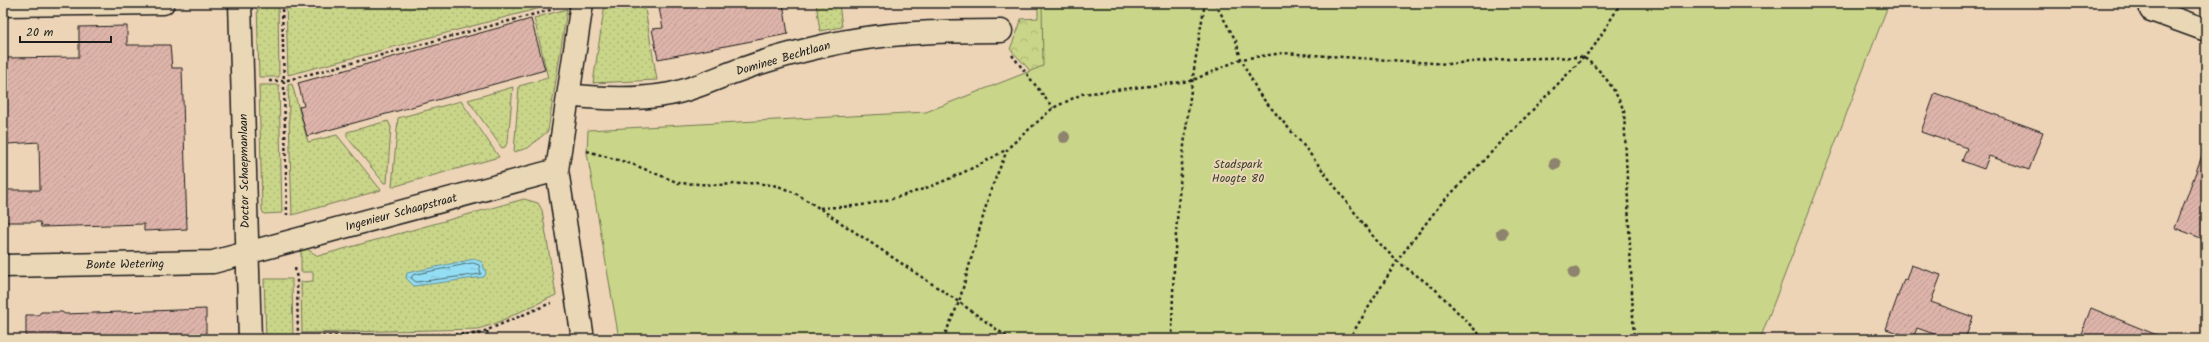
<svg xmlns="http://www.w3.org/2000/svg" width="2209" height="342" viewBox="0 0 2209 342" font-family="Kalam,sans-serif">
<defs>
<pattern id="grass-dots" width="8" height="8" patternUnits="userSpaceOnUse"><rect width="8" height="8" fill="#c9d588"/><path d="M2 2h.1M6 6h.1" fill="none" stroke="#acb675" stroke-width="1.8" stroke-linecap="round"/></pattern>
<pattern id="forest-crowns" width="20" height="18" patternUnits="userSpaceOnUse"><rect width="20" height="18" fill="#c9d588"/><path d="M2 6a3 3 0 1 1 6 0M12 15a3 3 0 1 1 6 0" fill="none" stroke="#acb675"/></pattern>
<pattern id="water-ripples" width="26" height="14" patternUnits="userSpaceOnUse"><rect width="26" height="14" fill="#93def4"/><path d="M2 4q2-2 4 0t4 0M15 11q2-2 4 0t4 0" fill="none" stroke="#7ebed1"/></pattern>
<pattern id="building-hatch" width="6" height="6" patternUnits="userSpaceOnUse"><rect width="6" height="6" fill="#deb4aa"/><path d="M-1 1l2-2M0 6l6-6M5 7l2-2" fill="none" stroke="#be9a92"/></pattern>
</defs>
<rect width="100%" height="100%" fill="#edd4b7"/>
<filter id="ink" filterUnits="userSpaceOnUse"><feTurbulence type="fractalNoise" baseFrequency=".025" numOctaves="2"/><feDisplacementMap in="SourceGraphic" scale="8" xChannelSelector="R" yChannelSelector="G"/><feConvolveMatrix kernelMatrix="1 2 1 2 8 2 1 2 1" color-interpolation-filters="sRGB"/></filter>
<g filter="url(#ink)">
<path fill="url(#grass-dots)" stroke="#727852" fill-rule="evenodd" d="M257 3H278L279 77H259Z
M286 3H559L288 75Z
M605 3H644L657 80 593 83Z
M816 3H839L842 27 820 31Z
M567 9 548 131 528 148 514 152 519 86 548 78 534 18Z
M292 84 308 142 337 135 381 190 292 215 288 85Z
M259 85H279L282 213 264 214 262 210Z
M513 87 508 141 505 147 502 148 468 100Z
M461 101 499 157 392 187 398 118Z
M388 121 391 127 387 183H384L347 137V132Z
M524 199 538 203 542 210 556 295 494 324 478 329 302 333 301 282 313 281V272H301V251L307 249 318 256ZM482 262 484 266 410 282Z
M264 279H292L293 339H266Z"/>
<path fill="url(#forest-crowns)" stroke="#727852" d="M1038 3H1080L1045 95 1027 67 1010 49 1019 27 1021 19 1038 18Z"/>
<path fill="#c9d588" stroke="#727852" d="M1042 3H1889L1760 339H619L587 153 588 130 926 112 1043 66Z"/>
<path fill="url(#water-ripples)" stroke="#63909e" d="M474 259 482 262 486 273 484 277 414 286 406 278 407 273Z"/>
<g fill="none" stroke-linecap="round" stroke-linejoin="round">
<path stroke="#4c6a72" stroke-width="1" d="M473 263 479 265 481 274 416 282 411 278 413 275Z"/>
</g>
<path fill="url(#building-hatch)" stroke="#1c1c1c" d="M658 3H783L788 34 658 59 652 29 663 28Z
M531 19 545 70 307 136 299 107 304 106 298 83Z
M127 26V45H170L172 68H182L187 229 144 231V224L41 227 40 222H3V190H40L39 142 8 144 7 125H3V58L79 57V27Z
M1935 93 2043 132 2029 170 1989 156 1984 169 1962 161 1967 148 1921 132Z
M2203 153H2206V240L2175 228Z
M1911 265 1941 275 1931 302 1973 317 1965 339H1948L1917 328 1913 338 1886 329 1904 279 1906 280Z
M2091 308 2164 338V339H2079Z
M206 309V339H146V336L26 339V315H38L41 312H62L65 314Z"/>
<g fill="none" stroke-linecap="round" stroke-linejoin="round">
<defs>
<path id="street" d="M240 3 250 339
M582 3 557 170 583 339
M3 5 163 3
M2151 10 2206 30
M568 95C601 99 638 100 670 94 696 89 720 76 745 68 770 59 797 52 823 46 882 32 941 31 1001 31
M3 266 213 262 557 170"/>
</defs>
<use href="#street" stroke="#1c1c1c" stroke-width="25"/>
<path stroke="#1c1c1c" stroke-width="2.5" stroke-dasharray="3 3" stroke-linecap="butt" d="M282 3 287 215
M1215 3 1236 41 1241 59 1259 94 1304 146 1375 239 1397 261 1435 289 1484 339
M1012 55 1053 108
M269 81H284L554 9
M587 151 632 164 679 183 717 185 756 183 778 186 795 193 819 208 959 302 1010 339
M820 208C834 207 848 207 862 205 912 197 964 175 1007 149
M295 268 297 279 298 339
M487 331 489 339
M371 335V339
M298 337 478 334 551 303
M943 339 959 302 990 192 1008 148 1053 108 1082 94 1191 81 1241 59 1283 53 1448 64 1506 59 1583 57C1603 71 1615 89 1624 111L1634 339
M1172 339C1173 226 1185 114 1205 3
M1349 339 1397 261 1440 205 1593 48 1621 3"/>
<use href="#street" stroke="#ead7b5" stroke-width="22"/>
</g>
<g fill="#8d836e">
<circle cx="1064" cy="137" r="6"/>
<circle cx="1555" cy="164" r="6"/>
<circle cx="1502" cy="233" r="6"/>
<circle cx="1574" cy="273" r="6"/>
</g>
</g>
<g text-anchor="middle" stroke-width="4" stroke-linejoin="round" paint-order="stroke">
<g font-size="12" fill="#1c1c1c" stroke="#ead7b5">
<text transform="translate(783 58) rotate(-16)" y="4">Dominee Bechtlaan</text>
<text transform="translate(244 171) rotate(-91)" y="4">Doctor Schaepmanlaan</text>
<text transform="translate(401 212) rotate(-15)" y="4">Ingenieur Schaapstraat</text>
<text transform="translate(125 264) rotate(-1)" y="4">Bonte Wetering</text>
</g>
<g font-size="12" fill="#3f4132" stroke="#ead7b5">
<text x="1238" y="168">Stadspark<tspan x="1238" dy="14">Hoogte 80</tspan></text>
</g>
</g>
<rect width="2209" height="342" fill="none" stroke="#ead7b5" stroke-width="16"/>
<rect x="8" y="8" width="2193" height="326" fill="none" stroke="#1c1c1c" stroke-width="1.5" filter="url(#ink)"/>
<path d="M20 36v6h91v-6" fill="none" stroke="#1c1c1c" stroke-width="2"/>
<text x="26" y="36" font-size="12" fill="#1c1c1c" stroke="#ead7b5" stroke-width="3" paint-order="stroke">20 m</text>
</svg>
